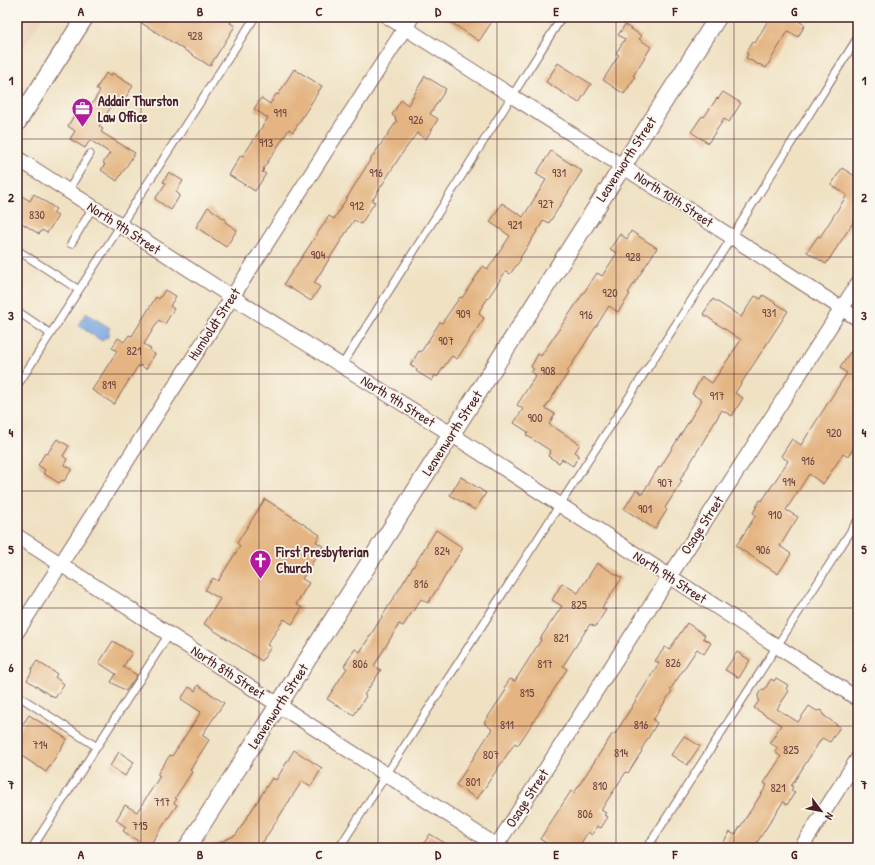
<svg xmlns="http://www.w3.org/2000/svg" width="875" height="865" viewBox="0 0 875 865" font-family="'Patrick Hand',sans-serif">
<rect width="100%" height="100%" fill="#fbf7ec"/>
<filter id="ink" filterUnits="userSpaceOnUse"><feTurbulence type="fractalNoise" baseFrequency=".025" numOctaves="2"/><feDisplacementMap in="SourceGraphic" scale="8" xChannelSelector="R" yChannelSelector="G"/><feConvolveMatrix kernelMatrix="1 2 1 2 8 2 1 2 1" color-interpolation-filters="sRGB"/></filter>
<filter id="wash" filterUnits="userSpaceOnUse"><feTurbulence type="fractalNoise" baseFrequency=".012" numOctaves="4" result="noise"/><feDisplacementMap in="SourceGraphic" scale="16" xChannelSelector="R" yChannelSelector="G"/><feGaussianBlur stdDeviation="0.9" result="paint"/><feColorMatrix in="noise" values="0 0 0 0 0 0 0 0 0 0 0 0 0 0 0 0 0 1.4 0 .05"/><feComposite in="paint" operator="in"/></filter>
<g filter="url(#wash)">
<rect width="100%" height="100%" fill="#efe1c2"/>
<path fill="#ead3b8" d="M17 17H43L17 57Z"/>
<path fill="#77a6e0" stroke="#606286" d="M86 313 110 328 108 331 110 333 107 338 105 337 102 341 78 325Z"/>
<g id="blocks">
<path fill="#e4b582" d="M132 17H233L230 23 235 26 210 66Z
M443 17H495L479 41Z
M770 17H792L805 25 798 37 788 31 766 68 759 64V65L746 58 748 54 746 53 752 42 755 43Z
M625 25 642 36 639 39 651 47 633 76 635 77 624 94 603 80 619 55 616 53 625 39 618 35Z
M558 63 591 84 579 103 546 82Z
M294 69 322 86 293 132 289 129 288 131 263 169 264 170 262 172 266 174 255 191 229 175 241 155 243 156 268 118 254 109 261 98 270 104 276 94 278 95Z
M106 73 110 76 112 73 133 86 120 106 114 102 99 126 103 129 101 132 135 153 117 181 101 170 105 164 103 163 110 153 90 140 85 148 70 139 75 131 68 126 76 112 84 117 100 91 96 89Z
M425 76 446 89 430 114 438 119 426 139 417 133 401 155 372 201 375 202 361 224 354 220 314 283 320 287 311 301 284 284 329 216 334 219 372 157 397 121 395 120 396 118 392 115 401 100 408 105Z
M723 92 741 103 729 122 724 119 708 143 691 132 702 116 704 117 717 98 718 99Z
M551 151 582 171 549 223 544 220 520 258 521 259 510 274 506 271 480 310 479 314 484 318 457 359 452 356 450 358 437 377 435 375 432 381 416 371 417 369 410 365 419 351 421 352 440 322 442 323 460 297 462 298 483 266 488 269 510 236 490 222 502 203 523 217 546 180 536 174Z
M842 168 858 178V215L826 264 807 252 818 236 820 237 847 195 831 185Z
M169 172 183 181 176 192 180 195 171 210 155 199 166 183 163 182Z
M17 193 30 201 34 194 56 209 53 213 58 216 47 233 42 230 39 234 17 220Z
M208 207 226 220 225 222 237 230 226 247 196 227Z
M631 231 657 248 628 293 630 294 618 312 609 306 567 372 568 373 545 408 555 414 549 424 580 444 575 452 579 455 573 466 562 459 559 463 548 456 551 451 526 435 528 432 514 423 523 409 517 405 536 375 531 372 534 369 531 367 538 354 541 356 597 273 602 276 617 253 610 249 620 234 627 239Z
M165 290 176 296 170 306 174 309 165 324 159 320 144 344 151 349 150 351 155 354 146 369 140 365V367L138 366 114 404 92 390 117 351 112 348 118 338 124 342 129 335 132 336 156 297 159 299Z
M763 295 788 311 735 393 743 398 732 416 722 410 680 480 682 481 665 508 667 510 655 529 624 509 636 490 642 494 659 467 660 468 702 400 692 394 702 377 712 383 741 340 703 314 713 299 741 317 755 296 761 299Z
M850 352 858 356V441L848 457 843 454 823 484 809 474 786 510 798 517 780 546 791 554 778 574 736 546 756 515 753 513 760 500 762 501 788 461 781 456 792 439 801 445 847 373 840 368Z
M57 439 69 446 63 456 67 459 64 465 72 469 64 481 62 480 59 483 43 473 45 470 38 465 45 453 47 454Z
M461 477 486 493 475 510 450 495Z
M265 499 320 535 316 542 323 546 302 579 309 583 296 604 302 608 292 624 284 619 267 645 271 647 262 661 204 624 220 599 205 590 213 578 218 581 240 546 237 543Z
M436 530 463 548 428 603 421 599 403 626 399 624 374 666 381 670 364 695 366 696 354 715 348 711 347 712 327 699 347 668 344 666 355 649 360 652Z
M597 563 622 578 602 608 606 610 595 627 590 624 563 666 567 669 530 727 518 745 515 743 477 799 456 785 492 729 484 723 506 690 504 688 510 679 515 681 541 640 540 639 562 606 552 600 562 583 578 593Z
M687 623 705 635 703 638 711 643 704 654 697 649 670 690 672 691 653 720 657 723 641 750 642 751 628 773 626 772 601 810 606 813 604 815 608 817 601 828 597 826 592 835 588 832 578 848H554L540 839 571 791 574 793 613 733 615 734 659 663 655 661 665 647 669 650Z
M113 641 132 653 123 667 137 675 126 691 111 682 116 674 99 663Z
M737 652 750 660 739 678 725 670Z
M37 661 57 674 55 677 64 684 55 698 52 695 51 696 27 680 32 671 31 670Z
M776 678 788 685 786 689 789 691 777 709 798 722 809 706 817 711 822 710 823 715 840 727 830 742 822 738 791 786 793 787 791 790 795 792 787 805 783 802 754 847 755 848H720L730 832 735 835 767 785 764 783 781 757 775 752 778 748 770 743 781 725 754 708 759 701 758 695 761 690 765 689 771 679 774 681Z
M198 685 224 703 202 735 209 740 190 770 192 772 175 798 177 799 174 803 177 805 150 845 146 842 144 845 123 831 126 827 116 820 125 805 137 812 160 776 158 775V773L170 755 172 756 201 712 181 699 189 687 195 691Z
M29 715 67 739 46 772 17 753V733Z
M684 736 700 746 687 765 671 755Z
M294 750 322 768 311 786 302 781 259 848H208L236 835 272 778 276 780Z
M119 752 134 762 125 776 110 766Z
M430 834 453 848H421Z"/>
</g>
</g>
<g filter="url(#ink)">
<use href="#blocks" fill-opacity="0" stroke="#846360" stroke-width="1"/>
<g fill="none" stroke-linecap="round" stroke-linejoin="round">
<defs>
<path id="service" d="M68 191 90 154
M71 244 93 207
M17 250 79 290
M17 311 51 334
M342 365 562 17
M17 386 255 17
M17 695 97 747
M32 848 169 634
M339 848 732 237 858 37
M647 848 858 520"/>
<path id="minor" d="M388 17 622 166 858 319
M17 158 232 297 451 434 858 699
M17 536 500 848
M17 632 412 17
M495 848 858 283
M801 848 858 758"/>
<path id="tertiary" d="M17 123 85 17
M187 848 718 17"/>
</defs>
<use href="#service" stroke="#846360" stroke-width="9"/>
<use href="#minor" stroke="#846360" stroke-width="16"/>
<use href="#tertiary" stroke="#846360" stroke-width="19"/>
<path stroke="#846360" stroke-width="2.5" stroke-dasharray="1 3" stroke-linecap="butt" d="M114 17 120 21"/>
<use href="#service" stroke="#fff" stroke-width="7"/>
<use href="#minor" stroke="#fff" stroke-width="14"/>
<use href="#tertiary" stroke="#fff" stroke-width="17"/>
</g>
</g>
<path fill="none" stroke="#4a1f2b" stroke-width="1" stroke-opacity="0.55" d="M141 17V848M259 17V848M378 17V848M497 17V848M616 17V848M734 17V848M17 139H858M17 257H858M17 374H858M17 491H858M17 608H858M17 726H858"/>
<defs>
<symbol id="office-pin" viewBox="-11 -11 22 30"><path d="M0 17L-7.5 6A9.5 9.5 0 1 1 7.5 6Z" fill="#b5179e" stroke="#fbf7ec"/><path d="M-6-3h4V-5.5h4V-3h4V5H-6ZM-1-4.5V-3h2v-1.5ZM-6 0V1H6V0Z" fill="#fff"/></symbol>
<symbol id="church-pin" viewBox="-11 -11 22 30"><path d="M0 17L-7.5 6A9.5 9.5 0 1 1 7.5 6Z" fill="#b5179e" stroke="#fbf7ec"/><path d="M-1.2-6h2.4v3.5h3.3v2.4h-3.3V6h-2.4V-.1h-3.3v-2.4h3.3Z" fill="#fff"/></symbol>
</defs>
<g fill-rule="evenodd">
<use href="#office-pin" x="70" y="96" width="25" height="34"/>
<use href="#church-pin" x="248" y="548" width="25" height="34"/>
</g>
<g text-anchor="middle" stroke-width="3.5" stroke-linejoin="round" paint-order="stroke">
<g font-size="12" fill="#704441">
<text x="195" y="40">928</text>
<text x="280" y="117">919</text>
<text x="416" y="124">926</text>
<text x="266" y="147">913</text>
<text x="376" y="177">916</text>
<text x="559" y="177">931</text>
<text x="546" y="208">927</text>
<text x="357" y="210">912</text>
<text x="37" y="219">830</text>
<text x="515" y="229">921</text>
<text x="318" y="259">904</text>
<text x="633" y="261">928</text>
<text x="610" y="297">920</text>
<text x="769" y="317">931</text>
<text x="463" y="318">909</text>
<text x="586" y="319">916</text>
<text x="446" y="345">907</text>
<text x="134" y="355">821</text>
<text x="548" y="375">908</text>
<text x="109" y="389">819</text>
<text x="717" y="400">917</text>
<text x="535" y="422">900</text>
<text x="834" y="437">920</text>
<text x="808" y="465">916</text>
<text x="789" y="486">914</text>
<text x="665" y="487">907</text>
<text x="645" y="513">901</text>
<text x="775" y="519">910</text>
<text x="763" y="554">906</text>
<text x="442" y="555">824</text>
<text x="421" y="588">816</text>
<text x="579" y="609">825</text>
<text x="561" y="642">821</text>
<text x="673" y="667">826</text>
<text x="360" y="668">806</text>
<text x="545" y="668">817</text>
<text x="527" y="697">815</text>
<text x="507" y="729">811</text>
<text x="641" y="729">816</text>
<text x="40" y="749">714</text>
<text x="791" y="754">825</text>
<text x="621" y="757">814</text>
<text x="491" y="759">807</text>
<text x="473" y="786">801</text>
<text x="600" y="790">810</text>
<text x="778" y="792">821</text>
<text x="162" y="806">717</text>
<text x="585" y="818">806</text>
<text x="140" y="830">715</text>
</g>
<g font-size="14" font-weight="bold" fill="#4a1f2b" stroke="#fbf7ec" text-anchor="start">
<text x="98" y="106">Addair Thurston<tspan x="98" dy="16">Law Office</tspan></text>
<text x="276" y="557">First Presbyterian<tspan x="276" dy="16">Church</tspan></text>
</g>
<g font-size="14" fill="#4a1f2b" stroke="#fbf7ec">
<text transform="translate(626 159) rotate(-57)" y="5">Leavenworth Street</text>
<text transform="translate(674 199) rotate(33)" y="5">North 10th Street</text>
<text transform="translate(124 228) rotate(33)" y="5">North 9th Street</text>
<text transform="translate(214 324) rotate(-57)" y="5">Humboldt Street</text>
<text transform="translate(398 401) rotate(32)" y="5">North 9th Street</text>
<text transform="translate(452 433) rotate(-57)" y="5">Leavenworth Street</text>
<text transform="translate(702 525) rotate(-57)" y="5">Osage Street</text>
<text transform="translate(670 577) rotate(33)" y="5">North 9th Street</text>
<text transform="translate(228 672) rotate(33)" y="5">North 8th Street</text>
<text transform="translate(278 706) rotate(-57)" y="5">Leavenworth Street</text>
<text transform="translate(527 798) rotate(-57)" y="5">Osage Street</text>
</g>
</g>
<rect width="875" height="865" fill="none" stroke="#fbf7ec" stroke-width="44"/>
<g transform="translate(821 811) rotate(122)" stroke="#fbf7ec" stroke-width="3" paint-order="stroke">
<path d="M0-3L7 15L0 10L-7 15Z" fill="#4a1f2b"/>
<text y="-6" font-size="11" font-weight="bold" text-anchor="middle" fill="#4a1f2b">N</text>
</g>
<rect x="22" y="22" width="831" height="821" fill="none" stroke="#4a1f2b" stroke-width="1.5"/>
<g font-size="13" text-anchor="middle" font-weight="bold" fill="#4a1f2b">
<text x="81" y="16">A</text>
<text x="200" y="16">B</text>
<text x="319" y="16">C</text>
<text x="438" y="16">D</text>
<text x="556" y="16">E</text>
<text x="675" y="16">F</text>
<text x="794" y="16">G</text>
<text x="11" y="85">1</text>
<text x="864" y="85">1</text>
<text x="11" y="202">2</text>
<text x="864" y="202">2</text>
<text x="11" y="320">3</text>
<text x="864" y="320">3</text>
<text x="11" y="437">4</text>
<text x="864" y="437">4</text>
<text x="11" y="554">5</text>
<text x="864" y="554">5</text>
<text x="11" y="672">6</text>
<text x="864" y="672">6</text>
<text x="11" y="789">7</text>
<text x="864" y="789">7</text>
<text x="81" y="859">A</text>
<text x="200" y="859">B</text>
<text x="319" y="859">C</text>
<text x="438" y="859">D</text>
<text x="556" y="859">E</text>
<text x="675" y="859">F</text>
<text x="794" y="859">G</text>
</g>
</svg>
